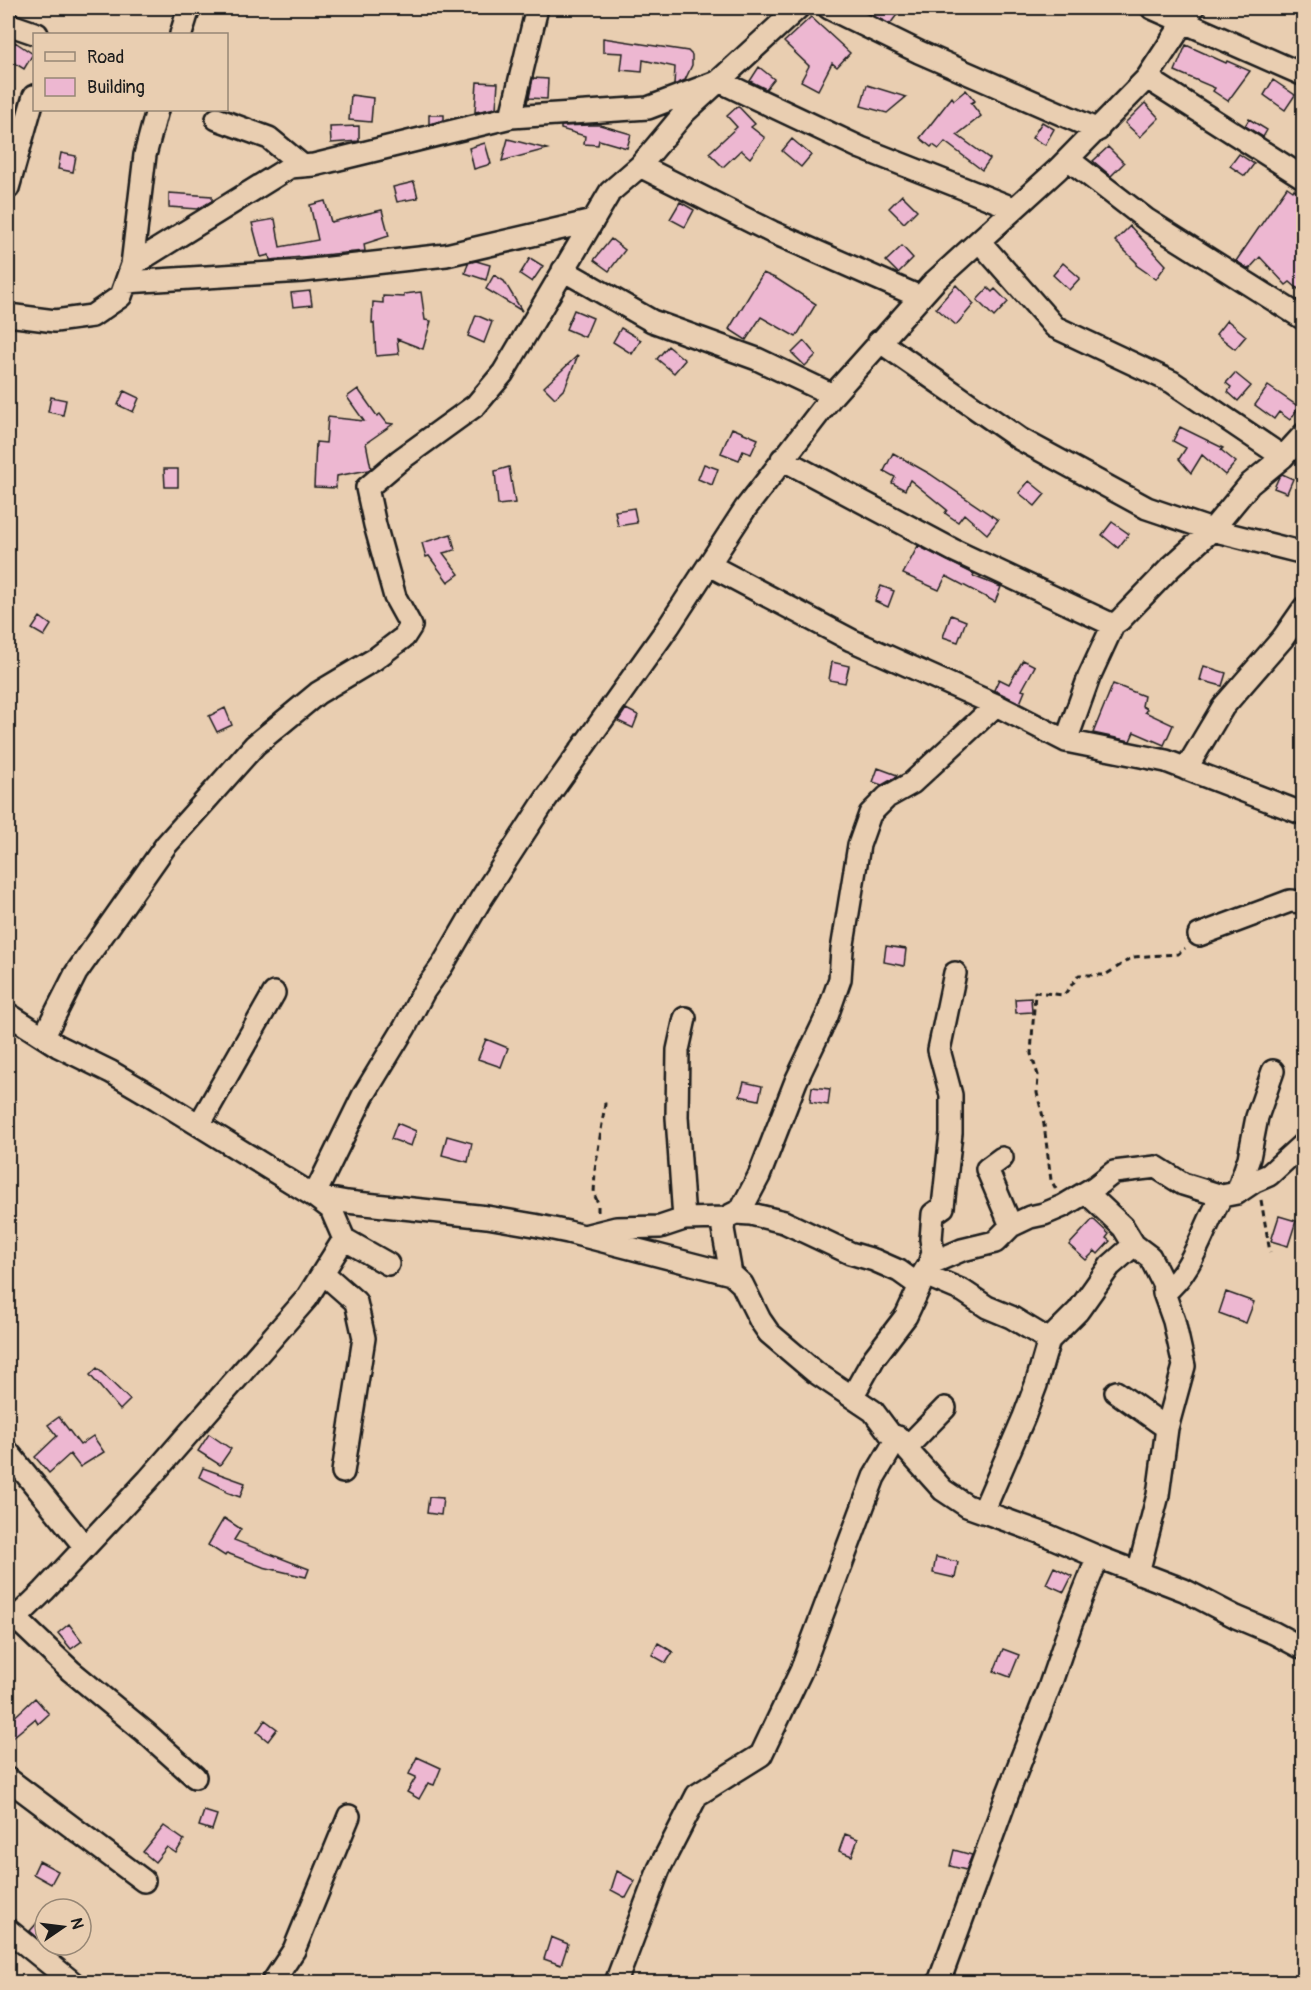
<svg xmlns="http://www.w3.org/2000/svg" width="1311" height="1990" viewBox="0 0 1311 1990" font-family="Pangolin,sans-serif">
<rect width="100%" height="100%" fill="#e9ceb1"/>
<filter id="ink" filterUnits="userSpaceOnUse"><feTurbulence type="fractalNoise" baseFrequency=".0167" numOctaves="2"/><feDisplacementMap in="SourceGraphic" scale="12" xChannelSelector="R" yChannelSelector="G"/><feConvolveMatrix kernelMatrix="1 2 1 2 8 2 1 2 1" color-interpolation-filters="sRGB"/></filter>
<g filter="url(#ink)">
<path fill="#edb7d1" stroke="#1c1c1c" stroke-width="1.5" d="M857 8H902L890 24Z
M811 17 850 53 837 67 832 63 818 90 801 81 809 66 784 42Z
M603 38 688 51 692 55V65L685 80 674 85 675 67 643 60 642 72 621 70 623 53 603 52Z
M15 42 33 54 24 69 8 59V54Z
M1186 45 1226 63 1227 61 1250 71 1228 101 1213 91 1215 88 1175 71Z
M759 67 774 79 766 89 750 81Z
M533 78 548 79 547 99 529 98Z
M1273 80 1295 95 1285 110 1264 95Z
M477 82 498 83 496 108 475 112Z
M867 85 906 97 887 113 861 106Z
M966 90 975 101 971 103 981 116 957 135 990 159 982 170 945 142 939 149 933 145 931 147 920 138 952 97 954 100Z
M351 95 373 98 371 122 349 120Z
M1145 103 1159 118 1140 137 1125 123Z
M738 106 755 124 751 127 765 138 750 158 741 150 723 167 709 153 737 127 727 116Z
M429 115H444V120L429 124Z
M1249 119 1267 130 1263 137 1245 126Z
M1042 122 1054 129 1045 145 1032 138Z
M590 125H600L631 134 627 148 599 140 598 145 584 144 585 136 561 129V126Z
M359 126V141L331 143 330 127Z
M508 139 547 149 502 161Z
M792 139 811 155 801 167 782 151Z
M485 143 491 164 474 169 469 148Z
M1108 147 1124 163 1111 176 1093 161Z
M61 153 76 156 73 172 58 169Z
M1239 154 1254 164 1245 176 1230 166Z
M414 182 418 198 397 202 393 187Z
M1287 187 1293 191 1294 189 1304 197V294L1290 282 1286 285 1260 257 1249 269 1236 261Z
M169 193 212 196V201L198 209 169 207Z
M902 195 917 210 904 223 889 208Z
M325 201 331 222 382 210 389 236 364 244 365 251 270 260 269 255 261 257 252 223 275 219 280 247 318 240 310 205Z
M680 202 694 210 685 227 670 219Z
M1130 226 1166 265 1156 279 1136 265 1137 263 1115 241Z
M611 239 625 250 609 271 594 260Z
M902 246 913 258 898 273 886 261Z
M530 258 543 266 532 282 520 274Z
M476 261 490 265 486 280 465 273 468 263Z
M1063 263 1080 278 1069 290 1053 275Z
M763 273 777 279 816 304 796 337 761 317 746 340 729 329Z
M494 275 504 281 522 311 486 289Z
M956 285 974 304 956 325 936 308Z
M988 288 992 292 995 289 1008 302 994 317 977 300Z
M310 291 312 305 293 307 291 293Z
M421 292 425 320 431 321 423 349 397 339 399 354 376 356 374 323H372L373 302 383 303V296L404 297V294Z
M574 310 593 318 585 337 566 329Z
M476 315 492 322 484 343 468 336Z
M1227 320 1246 336 1235 349 1216 334Z
M621 328 641 340 632 354 613 342Z
M804 341 816 355 805 366 792 353Z
M668 346 685 360 674 373 657 359Z
M578 355 565 388 555 398 544 387Z
M1235 373 1251 386 1238 401 1228 392 1231 387 1226 383Z
M1268 386 1299 407 1290 420 1279 412 1274 419 1255 405Z
M358 389 377 416 380 414 387 423 393 424 366 443 371 468 368 470 337 476 336 488 314 487 316 442 326 443 328 417 364 421 347 397Z
M124 391 139 398 133 412 118 405Z
M51 397 66 400 63 415 48 412Z
M1180 427 1223 448 1221 450 1236 462 1225 475 1202 455 1191 473 1179 459 1186 448 1173 441Z
M732 428 758 439 751 454 743 451 739 460 721 453Z
M893 453 930 474 998 520 987 534 964 514 958 522 945 513 947 510 910 480 905 490 892 483 895 477 884 471Z
M704 464 718 469 712 485 698 479Z
M509 467 515 503 498 505 495 471Z
M164 469H178V487H165Z
M1282 474 1293 479 1287 493 1274 488 1279 477Z
M1029 481 1045 494 1035 506 1019 493Z
M634 508 637 523 618 526 615 511Z
M1112 522 1129 534 1118 548 1102 535Z
M451 534 455 550 443 553 459 574 448 582 429 556 426 557 422 543Z
M918 546 974 574 973 576 1001 587 995 602 946 576 939 590 903 574Z
M881 586 894 591 888 607 875 601Z
M951 615 966 621 958 642 943 637Z
M40 617 51 625 44 636 32 629Z
M1023 660 1035 666 1022 690 1025 691 1020 703 994 690 999 679 1009 684Z
M832 662 849 666 845 683 829 680Z
M1204 666 1226 673 1222 686 1200 680Z
M1113 684 1144 696 1142 706 1147 709 1145 712 1173 725 1164 745 1134 732 1130 741 1093 733Z
M225 708 232 725 217 732 209 716Z
M626 709 638 715 633 728 618 721Z
M878 768 897 775 896 777 882 785 873 782Z
M886 946 906 949 904 966 884 962Z
M1031 998 1032 1012 1016 1013 1015 999Z
M486 1039 508 1048 501 1067 478 1059Z
M744 1082 762 1086 759 1100 740 1096Z
M812 1087 830 1089 828 1105 810 1102Z
M397 1123 416 1131 411 1146 391 1139Z
M447 1136 472 1143 468 1162 442 1155Z
M1279 1216 1296 1221 1288 1246 1271 1241Z
M1093 1219 1109 1234 1106 1238 1110 1241 1098 1254 1095 1251 1086 1260 1069 1245Z
M1226 1292 1254 1302 1246 1323 1219 1313Z
M97 1368 130 1400 120 1410 90 1375Z
M59 1417 80 1445 93 1436 104 1452 80 1467 70 1454 49 1473 35 1457 57 1436 48 1425Z
M209 1434 231 1449 220 1465 198 1451Z
M203 1468 245 1483 240 1497 226 1492V1490L199 1477Z
M429 1497 443 1498 441 1515 427 1513Z
M224 1518 241 1529 234 1540 309 1569 306 1577 263 1567 227 1553 225 1556 208 1545Z
M936 1557 958 1562 955 1578 933 1573Z
M1054 1567 1072 1576 1064 1592 1046 1584Z
M69 1624 82 1641 71 1649 58 1633Z
M658 1643 673 1652 666 1663 652 1655Z
M1003 1649 1019 1655 1010 1677 994 1671Z
M35 1698 49 1714 38 1724 35 1719 8 1741V1723Z
M265 1720 277 1729 268 1741 257 1732Z
M417 1757 441 1768 434 1785 428 1783 419 1799 407 1792 416 1777 409 1774Z
M204 1811 217 1815 212 1830 199 1826Z
M164 1826 184 1840 176 1853 167 1847 155 1862 143 1852Z
M845 1834 858 1839 852 1856 839 1851Z
M954 1850 972 1855 966 1870 950 1866Z
M39 1861 58 1871 51 1884 33 1874Z
M617 1871 635 1881 626 1898 611 1890Z
M45 1914V1944L30 1931Z
M551 1937 568 1944 561 1965 544 1959Z"/>
<g fill="none" stroke-linecap="round" stroke-linejoin="round">
<defs>
<path id="minor" d="M829 8 919 52 1098 130
M1152 8 1304 75
M8 24 37 34
M181 34 189 8
M1147 78 1304 178
M511 117 537 8
M217 119 269 138 303 166
M1068 159 1147 220 1304 319
M640 166 772 232 920 297
M8 188 34 96
M979 241 1055 327 1172 382 1283 457
M132 265 290 167 314 165 511 117 648 108 719 81 861 148 1013 208
M563 270 652 321 757 359 833 395
M126 282 303 271 446 255 593 221
M8 315 55 321 92 316 121 296 132 265 145 155 157 110
M879 341 1020 439 1147 508 1212 530 1304 553
M782 459 953 550 1113 625
M709 565 851 640 996 705 1066 741 1166 761 1304 814
M1066 741 1089 677 1113 625 1120 620 1171 567 1212 530 1250 484 1283 457 1304 434
M1186 769 1223 707 1283 638 1304 608
M1199 935 1290 901 1304 902
M8 1014 58 1046 111 1072 157 1099 314 1196 347 1202 487 1217 534 1225 568 1232 731 1274 742 1284 760 1320 769 1333 815 1372 873 1411 891 1435C900 1437 907 1442 908 1451L943 1490 967 1506 1042 1533 1098 1557 1184 1590 1236 1617 1274 1633 1304 1649
M44 1036 76 973 166 845 255 745 318 693 375 659 404 637 411 626 395 597 375 525 367 488 400 460 476 405 503 373 610 192 640 166 685 112 798 8
M199 1125 274 993
M1002 1158 987 1169 1011 1226
M1087 1193 1123 1227 1134 1245 1150 1257 1163 1283 1164 1293 1174 1321 1184 1366 1167 1428 1158 1495 1138 1573
M1237 1193 1255 1181 1269 1175 1304 1143
M735 1213 751 1214 784 1222 850 1253 874 1260 899 1271 920 1286
M725 1218 723 1229 731 1274
M684 1219 677 1117 678 1050 685 1018
M588 1235 616 1228 660 1227 684 1219 725 1218 741 1210 759 1176 796 1081 827 1016 840 979 842 950 859 845 870 814 887 797 912 783 996 705
M388 1264 344 1239 331 1209 314 1196 363 1096 405 1027 424 991 442 966 481 899 546 799 669 626 745 509 833 395 934 282 1058 169 1147 78 1193 8
M929 1264 962 1250 995 1242 1011 1226 1030 1217 1044 1214 1063 1206 1095 1187 1114 1172 1156 1167 1183 1184 1222 1196
M323 1273 356 1302 364 1338 343 1472
M923 1274 963 1291 987 1307 1011 1317 1049 1340
M1164 1293C1194 1270 1203 1227 1222 1196L1237 1193 1249 1158 1257 1117 1273 1071
M1116 1392 1167 1428
M852 1397 874 1358 906 1316 920 1286 923 1274 929 1264 933 1253 931 1239 933 1214 943 1207 951 1133V1095L939 1050 955 973
M908 1446 945 1408
M8 1452 85 1547
M983 1512 1024 1417 1036 1385 1049 1340 1078 1311 1110 1266 1134 1245
M8 1611 71 1671 145 1732 195 1777
M8 1626 44 1591 148 1480 307 1298 344 1239
M8 1779 144 1881
M8 1930 72 1982
M273 1982 294 1950 349 1816
M616 1982 659 1869 697 1795 761 1755 801 1671 874 1477 898 1437
M939 1982 1008 1793 1049 1688 1071 1624 1098 1557"/>
</defs>
<use href="#minor" stroke="#1c1c1c" stroke-width="26"/>
<path stroke="#1c1c1c" stroke-width="3" stroke-dasharray="6 4.5" stroke-linecap="butt" d="M1056 1189 1051 1180 1043 1117 1037 1093 1038 1075 1031 1054 1035 992 1064 995 1079 975H1105L1133 957 1178 954 1185 948
M1261 1200 1270 1252
M598 1212V1203L594 1194 595 1170 605 1104 604 1099"/>
<use href="#minor" stroke="#e9ceb1" stroke-width="21"/>
</g>
</g>
<rect width="1311" height="1990" fill="none" stroke="#e9ceb1" stroke-width="30"/>
<rect x="15" y="15" width="1281" height="1960" fill="none" stroke="#1c1c1c" stroke-width="2" filter="url(#ink)"/>
<rect x="33" y="33" width="195" height="78" fill="#e9ceb1" stroke="#978775" stroke-width="1.5"/>
<rect x="45" y="52" width="30" height="9" fill="#e9ceb1" stroke="#978775" stroke-width="1.5"/>
<text x="87" y="63" font-size="18" fill="#1c1c1c">Road</text>
<rect x="45" y="78" width="30" height="18" fill="#edb7d1" stroke="#978775" stroke-width="1.5"/>
<text x="87" y="93" font-size="18" fill="#1c1c1c">Building</text>
<g transform="translate(63 1927) rotate(76)"><circle r="28" fill="#e9ceb1" stroke="#978775" stroke-width="1.5"/>
<path d="M0-4.5L10 22L0 15L-10 22Z" fill="#1c1c1c"/>
<text y="-9" font-size="16" font-weight="bold" text-anchor="middle" fill="#1c1c1c">N</text>
</g>
</svg>
